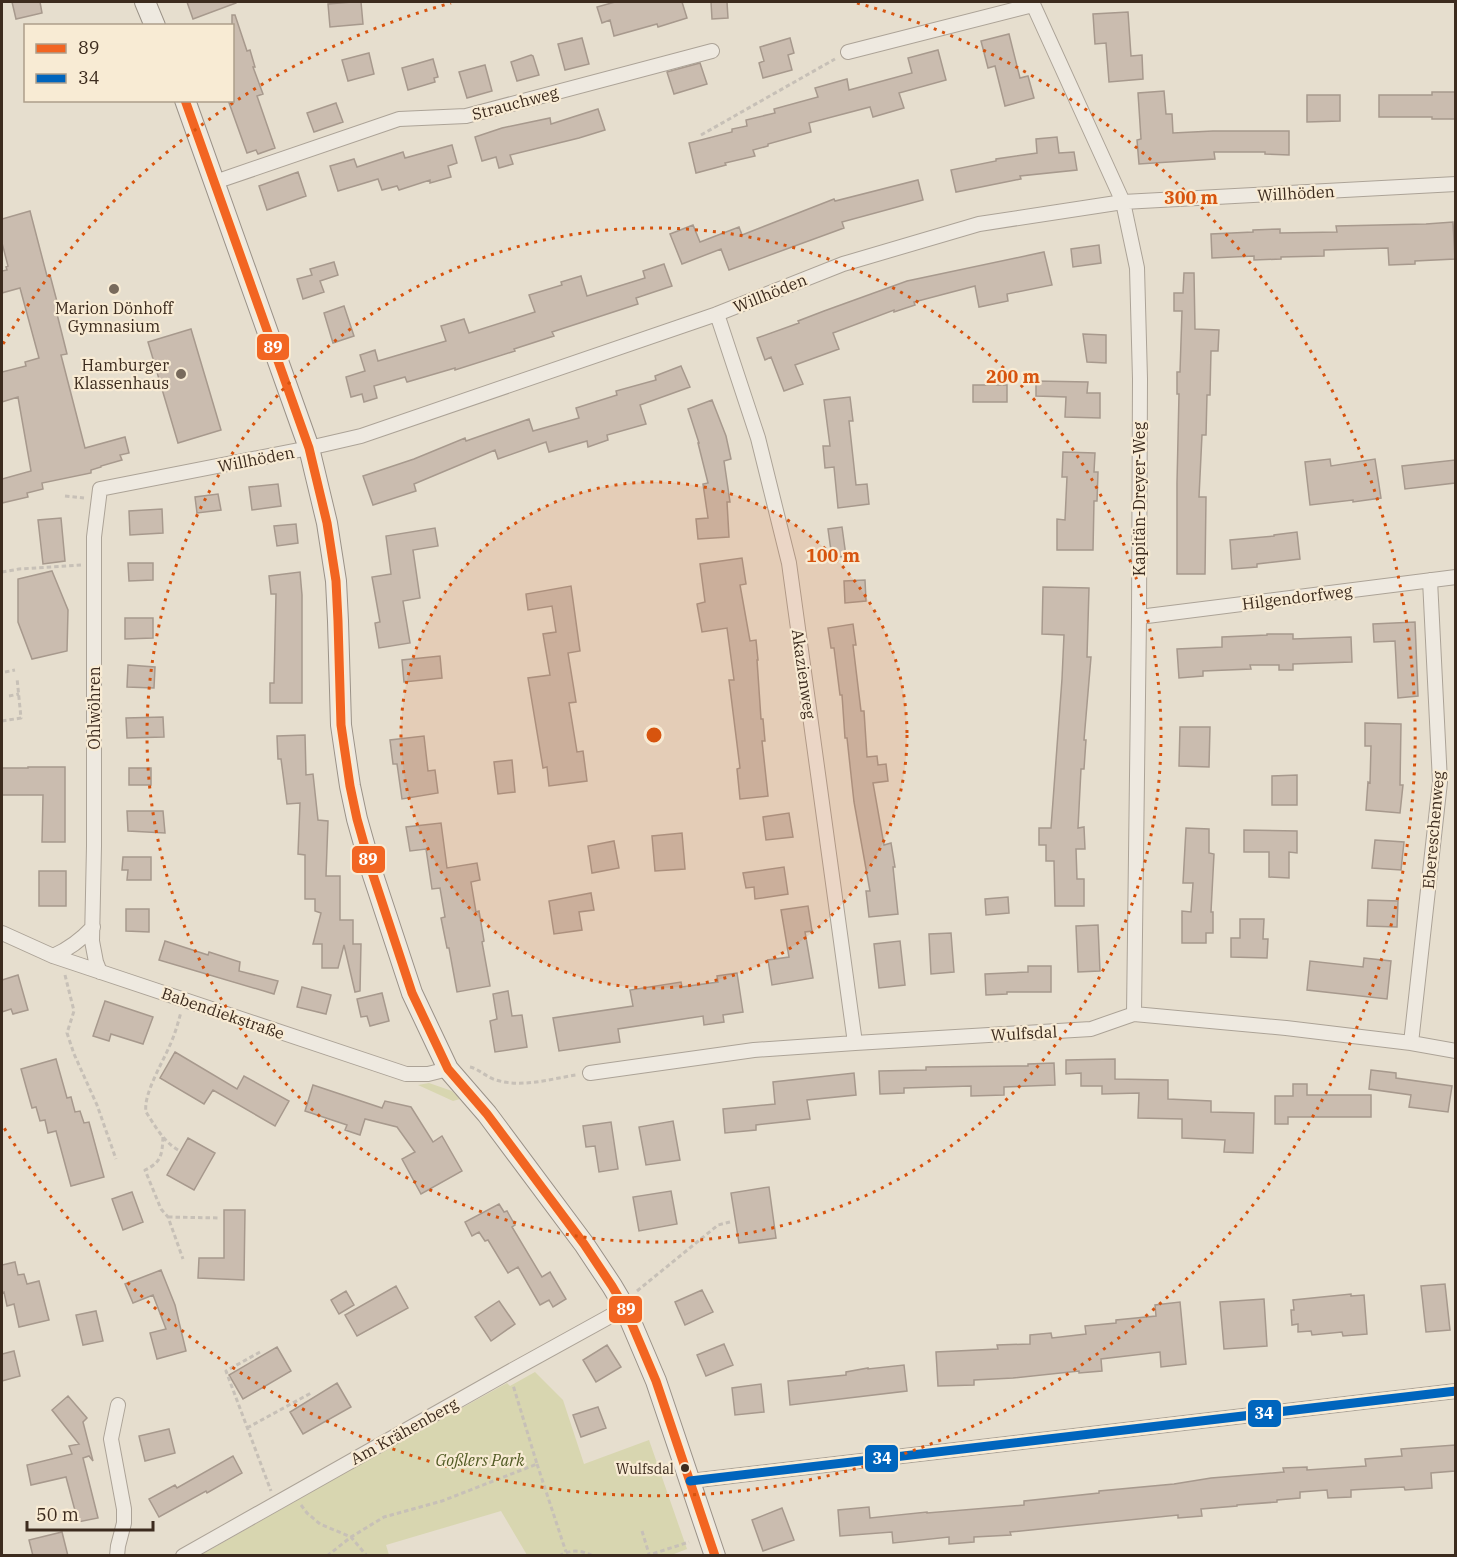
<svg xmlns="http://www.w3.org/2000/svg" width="1457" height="1557" viewBox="0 0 1457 1557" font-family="'IBM Plex Serif',serif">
<rect width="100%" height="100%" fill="#e6dece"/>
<path fill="#d8d6b0" d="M429 1083 452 1091 460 1099 453 1101 418 1085Z
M535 1372 563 1400 584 1464 649 1440 687 1549 669 1556 527 1555 501 1511 386 1545 389 1555H201L357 1466 507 1383 510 1386Z"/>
<path fill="#cabcaf" stroke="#a7998d" stroke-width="1.5" d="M12 2H40L42 13 16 19Z
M187 2H236V3L193 19Z
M352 2H361L363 24 330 27 328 4Z
M615 2H682L687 18 658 27 657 24 614 36 610 20 602 23 597 7Z
M711 2H727L728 18 712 19Z
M1128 12 1131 56 1142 55 1143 79 1109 82 1106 43 1095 44 1093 14Z
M232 15H235L247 51 250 50 255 67H253L263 94 257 96 275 148 258 154 256 150 247 153 228 100H232Z
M1009 34 1020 78 1028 76 1034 98 1005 106 995 66 988 68 981 41Z
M582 38 589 64 565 70 558 44Z
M790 38 794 53 788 55 792 70 763 78 759 63 764 61 760 47Z
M938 50 946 80 899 93 904 108 873 117 870 107 809 123 811 132 768 144V146L753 150 755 156 725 163 726 165 696 173 689 143 732 132V129L747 126 746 120 775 113 774 109 818 97 815 88 847 79 849 90 912 73 908 58Z
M369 53 374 74 348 81 342 60Z
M531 55 533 56 539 75 517 81 511 62Z
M433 59 438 77 434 78 435 82 408 90 402 68Z
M700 63 707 84 674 94 667 72Z
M485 65 492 91 467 98 459 72Z
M1164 91 1166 114H1172L1173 133 1213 131H1289V155L1265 154V152H1214L1215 159 1139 164 1137 140 1141 139 1138 93Z
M1432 92H1455V119H1432V117H1379V95H1432Z
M1307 95H1340V121L1307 122Z
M336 103 343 122 314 132 307 113Z
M598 109 605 130 579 138 510 155 513 164 499 168 496 157 482 161 475 137 502 128 550 118 551 124Z
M1057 137 1059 153 1074 152 1077 170 1020 176 1021 179 956 192 951 170 996 161V159L1037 153 1036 139Z
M452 145 457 163 448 166 451 177 430 183V180L399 190 397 186 382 190 378 179 338 191 330 166 354 159 357 167 403 152 405 158Z
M298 172 306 196 267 210 259 186Z
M918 180 923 200 842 222 844 228 729 270 721 249 682 264 670 234 693 225 700 242 739 227 742 235 834 199 835 201Z
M30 211 47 276 50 275 60 313 57 314 67 354 61 355 85 448 125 437 129 453 120 455 122 460 101 466V467L91 470V473L42 483 43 489 27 493 28 497 2 503V479L31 471 18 397 2 402V372L26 366 25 362 39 358 20 288 2 293V271L7 270 6 267 8 266 2 243V219Z
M1453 222 1455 259 1415 261V264L1389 265 1388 248 1324 250V256L1281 257V259L1254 260V256L1212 258 1211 234 1253 232V230L1280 229V233L1337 232 1336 226 1426 224Z
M1099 245 1101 263 1073 267 1071 249Z
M1044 252 1052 285 1007 294 1008 301 979 307 975 286 914 302 915 305 894 312V310L833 333 839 349 795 365 803 384 784 391 771 357 765 360 757 338 799 323 798 321 824 311 907 281Z
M334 262 338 275 320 281 324 292 303 299 297 279 312 275 310 269Z
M664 264 672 286 636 298 638 304 552 332 554 336 514 349 515 351 455 370V368L407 382 405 377 374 386 377 398 364 402 362 394 351 397 346 377 365 371 360 355 375 350 378 361 446 341 441 326 464 319 469 333 535 312 529 295 562 285 561 282 581 276 587 296 645 278 643 271Z
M1184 273H1194L1195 329 1219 330 1218 351H1211L1210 395H1207L1206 435H1202L1199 497H1206L1205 574H1177V483L1179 394H1177V372H1180L1182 311H1174V293H1183Z
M344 306 354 336 333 343 324 313Z
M191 329 221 430 178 443 148 342Z
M1083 334 1106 335V363L1087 362Z
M681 366 690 387 640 405 646 424 607 435 608 440 588 447 587 441 549 452 546 442 498 459 495 450 414 484 416 491 373 505 363 476 414 459 465 438 466 441 529 419 533 431 579 418 576 408 617 395 616 391 656 380 655 376Z
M1036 381 1088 382 1087 393H1100V418L1065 417 1066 397 1036 396Z
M973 385H1007V402H973Z
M850 397 853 421H849L856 485 867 484 869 504 838 508 834 467 825 468 823 446H830L824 400Z
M712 400 726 436 731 459 724 461 730 502H727L729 537 698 539 696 519 708 518 703 484 708 483 698 443H699L688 409Z
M1063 452 1095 453 1094 472H1098L1097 501H1094L1093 550H1057V519L1065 520 1067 477H1062Z
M1330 459 1331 466 1375 459 1381 498 1353 502V500L1310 505 1305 462Z
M1455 460V483L1405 489 1402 466Z
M278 484 281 506 252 510 249 487Z
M218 494 221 510 197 513 195 497Z
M162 509 163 533 130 535 129 511Z
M61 518 65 561 43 564 38 520Z
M296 524 298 543 277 546 274 526Z
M842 527 846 556 832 558 828 529Z
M435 528 438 546 413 550 420 598 403 601 410 643 379 648 375 623 380 622 372 577 391 574 386 536Z
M1297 532 1300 559 1257 564V567L1232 569 1230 540 1274 536V535Z
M742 558 746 584 740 585 750 641 756 640 758 660H757L761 719H763L765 741H762L768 796 740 799 737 769 740 768 729 680H734L727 628 702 632 697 604 705 602 700 564Z
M128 563H153V580L129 581Z
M52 571 68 610 67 651 32 659 18 622V579Z
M300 572 302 595V703H270V683H274L276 594H271L269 576Z
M865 580 866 601 845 603 844 581Z
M571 586 580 651 568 653 576 702 569 703 577 752 583 751 587 781 549 786 547 767 543 768 528 678 550 675 543 634 556 632 552 606 528 610 526 594Z
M1043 587 1089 588 1087 657H1091L1084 740H1086L1084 769H1081L1078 828 1084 827 1085 849H1076L1077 879H1084V906H1055L1054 861H1046V845H1039V828H1051L1062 679 1064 635 1042 634Z
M125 618H153V638L125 639Z
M1415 622 1418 696 1398 698 1395 641 1374 642 1373 624Z
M853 624 856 645H853L861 711H864L867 757 877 756 878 765 886 764 888 781 873 783 884 845 891 843 895 867H893L898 914 869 917 866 891H870L854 802 847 738H845L842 695H840L834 648H831L828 628Z
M1267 634H1293V639L1351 637 1352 662 1293 664V670H1279V665H1250L1251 669 1203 671V676L1179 678 1177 649 1222 647V637L1267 635Z
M440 656 442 678 404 682 402 660Z
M128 665 155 667 154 688 127 687Z
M163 717 164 737 127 738 126 718Z
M1365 723 1401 724 1400 785H1403L1400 813 1366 810 1368 782 1370 783 1371 746H1365Z
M1180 727H1210L1209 767 1179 766Z
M305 735 306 775 313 774 318 820 328 821 326 876H340V920H353V944H361L360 991 355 992 344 945 338 968H322V944H313L321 913 315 911V899H305V855L298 854 300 803 287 804 281 759H278L277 736Z
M424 736 428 771 435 770 438 793 402 799 397 764H393L390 740Z
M512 760 515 792 498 794 494 762Z
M28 767H65V842H42L43 795H2V768H28Z
M129 768H151V785H129Z
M1297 775V805H1272V776Z
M127 811H163L165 833 128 831Z
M789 813 793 837 766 840 763 817Z
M441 823 447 868 477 863 480 880 471 882 476 912 479 911 484 941 482 942 490 986 457 992 449 948H447L441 918 445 917 440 888 432 889 426 849 410 851 406 827Z
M1186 828 1209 829V853L1214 854 1211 912H1213V933H1206V943H1182V911L1191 912 1193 883H1183Z
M1244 830 1297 831V853L1289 852V878L1269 877V852H1244Z
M682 833 685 869 655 871 652 836Z
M1375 840 1404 842 1401 870 1372 868Z
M614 841 619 868 592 873 588 846Z
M123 857H151V880H127L128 870H122Z
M784 867 788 894 755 899 754 887 746 888 743 873Z
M39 871H66V906H39Z
M591 893 594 910 579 912 582 930 554 934 549 901Z
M1008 897 1009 913 986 915 985 899Z
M1368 900 1398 901 1397 927 1367 926Z
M808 906 812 931 805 932 813 978 772 985 768 960 789 957 781 910Z
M126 909H149V932L126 931Z
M1240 919H1264L1263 939H1268L1267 958 1231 957V938H1240Z
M1098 925 1100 971 1078 972 1076 926Z
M951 933 954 972 931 974 929 934Z
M165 941 208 955 209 952 240 962 239 971 278 981 274 994 159 960Z
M900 941 905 985 879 988 874 944Z
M1364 958 1391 961 1387 999 1307 990 1310 961 1363 967Z
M1028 966H1051V992H1007V994L986 995 985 974 1028 972Z
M737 973 743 1012 723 1015 724 1022 704 1025 703 1016 618 1029 620 1042 559 1051 553 1018 633 1006 630 990 681 982 682 987 718 982 717 976Z
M18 975 28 1010 13 1014 11 1009 2 1012V980Z
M302 987 331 995 326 1014 297 1007Z
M508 991 512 1016 522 1015 527 1047 495 1052 490 1021 497 1019 493 994Z
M382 993 389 1021 370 1026 367 1016 361 1017 357 999Z
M105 1001 153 1017 143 1044 111 1034 109 1041 93 1036Z
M175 1052 237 1089 244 1076 289 1101 275 1126 213 1090 204 1104 160 1078Z
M56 1059 67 1098 71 1097 75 1112 80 1111 84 1123 89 1122 104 1177 71 1186 56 1131 48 1133 45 1120 40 1121 36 1107 32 1108 21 1069Z
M1115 1059V1079L1168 1080V1099L1211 1101V1112L1254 1113 1253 1153 1224 1152 1225 1140 1182 1138V1119L1138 1118 1139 1093 1102 1094V1086H1081V1073L1066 1074V1060Z
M1054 1063 1055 1085 1004 1087V1095L971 1096V1086L904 1088V1093L880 1094 879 1071 926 1070V1067L1028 1066V1064Z
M1371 1070 1396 1073V1078L1452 1086 1448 1112 1409 1107 1411 1095 1369 1089Z
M854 1073 856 1095 807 1100 810 1119 756 1125V1130L725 1133 723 1109 775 1104 773 1082Z
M1293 1084H1307V1095H1371V1117H1288V1124H1275V1096H1293Z
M313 1085 382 1108 385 1101 411 1107 433 1142 442 1136 462 1171 421 1194 402 1159 415 1152 397 1127 365 1119 360 1135 345 1130 347 1125 305 1111Z
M673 1121 680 1160 646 1165 639 1127Z
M611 1122 618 1169 599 1172 595 1146 586 1147 583 1126Z
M188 1138 215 1153 194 1190 167 1175Z
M769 1187 776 1238 739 1243 731 1193Z
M671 1191 677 1224 639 1231 633 1197Z
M132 1192 143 1222 123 1230 112 1199Z
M499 1204 504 1212 507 1211 515 1225 512 1227 542 1277 550 1272 566 1299 553 1307 549 1300 540 1305 518 1267 508 1273 488 1240 485 1241 479 1232 472 1236 465 1222Z
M224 1210H245L244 1280 198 1278 199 1258H224Z
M15 1262 18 1275 24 1274 27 1284 39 1281 49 1320 19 1327 14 1304 7 1306 4 1292 2 1293V1265Z
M161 1270 175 1305 186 1351 157 1359 150 1333 166 1329 153 1295 133 1303 125 1284Z
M1445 1284 1450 1330 1426 1332 1421 1286Z
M396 1286 408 1308 357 1336 345 1315Z
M702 1290 713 1312 685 1325 675 1302Z
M346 1291 354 1305 339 1314 331 1300Z
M1351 1294V1296L1364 1295 1367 1334 1343 1336 1342 1332 1312 1335 1311 1331 1298 1332V1324L1292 1325 1291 1310H1294L1293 1300Z
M1264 1299 1267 1346 1224 1349 1220 1302Z
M499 1301 515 1324 491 1341 475 1317Z
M1180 1302 1186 1364 1161 1367 1160 1352 1101 1359 1102 1371 1079 1373V1371L1013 1378 974 1380V1385L938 1386 936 1352 998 1349 997 1345 1030 1344V1335L1051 1333 1052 1338 1086 1334 1085 1326 1116 1323V1320L1156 1316 1155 1305Z
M96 1311 103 1341 83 1345 76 1315Z
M724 1344 733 1365 706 1376 697 1355Z
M607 1345 621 1367 596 1382 583 1360Z
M277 1347 291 1371 243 1399 229 1375Z
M14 1351 20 1376 2 1381V1354Z
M904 1365 907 1391 790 1405 788 1381 846 1375V1372L868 1368V1369Z
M337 1383 351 1407 303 1434 290 1412Z
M761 1384 764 1412 735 1415 732 1388Z
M68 1396 87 1418 83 1422 93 1461 89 1456 83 1458 98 1518 78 1522 66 1477 31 1485 27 1465 72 1454 69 1446 79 1444 52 1410Z
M598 1407 606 1428 581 1437 573 1415Z
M169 1429 175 1453 145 1461 139 1436Z
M1455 1445V1471L1431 1473 1432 1488 1405 1490 1404 1487 1351 1490V1497L1328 1498 1327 1490 1300 1492V1498L1277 1500V1502L1237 1505V1506L1201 1509 1202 1516 1178 1518V1515L1010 1532 1011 1535 974 1537V1542L949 1544V1537L893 1543 892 1532 840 1536 838 1510 869 1507 870 1518 927 1512V1513L1024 1505V1501L1099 1493V1491L1174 1484 1211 1478 1284 1472 1283 1468 1307 1467V1470L1366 1466 1365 1459 1402 1456 1401 1449Z
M233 1456 242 1473 207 1493 206 1491 159 1517 149 1499 175 1485 177 1488Z
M782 1508 794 1540 763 1551 752 1520Z
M62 1532 68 1556H33L29 1540Z"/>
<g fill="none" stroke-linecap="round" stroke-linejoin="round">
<defs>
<path id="street" d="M1032 2 1123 202 1137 268 1140 379 1139 617 1134 1014
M848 52 1033 5
M215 182 399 119 466 116 712 51
M717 314 758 438 789 563 855 1043
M1139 617 1456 577
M2 933 53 956 406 1074H428L448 1069
M53 956C69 949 81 940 93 927
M100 972 96 962 92 941 94 846V537L100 489 309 448 361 436 717 314 843 264 979 224 1123 202 1456 184
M1411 1043 1440 782 1430 580
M590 1073 754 1050 855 1043 1091 1029 1134 1014 1286 1028 1411 1043 1456 1051
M690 1481 1456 1391
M117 1556 118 1546 124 1523V1509L111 1439 118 1405
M183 1556 509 1372 625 1308"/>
<path id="secondary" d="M145 2 155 26
M185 100 309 448 327 523 336 581 338 621 341 725 350 786 357 819 372 872 412 993 448 1069 487 1114 584 1244 612 1286 625 1308 656 1381 715 1556"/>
</defs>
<use href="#street" stroke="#aca397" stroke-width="16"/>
<use href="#secondary" stroke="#9b9287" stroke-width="22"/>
<path stroke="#c7c0b7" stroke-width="3" stroke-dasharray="4.5 3" stroke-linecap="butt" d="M701 135 835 59
M65 496 84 498
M2 572 19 569 81 565
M5 672 15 670
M9 696 19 694
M2 721 21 718 17 678
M65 975 74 1011 67 1033 74 1054 97 1105 116 1159
M470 1067C479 1069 486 1077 496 1080 522 1088 550 1079 576 1075
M163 1137C162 1154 162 1162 145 1170L161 1209 168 1217 183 1259
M178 1150C164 1142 155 1126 146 1112 143 1094 163 1062 170 1045 175 1034 178 1023 181 1012
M168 1217 220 1218
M637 1291 718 1225 730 1222
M260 1352 226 1371 271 1491
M247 1428 311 1393
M537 1464 566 1552
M301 1505 307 1513 320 1524 351 1537 367 1556
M642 1531 649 1554
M327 1556 351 1537 384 1517 442 1501 537 1464 513 1385
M559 1556C571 1549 581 1550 593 1556
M646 1556 689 1542"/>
<use href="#street" stroke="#eee9e0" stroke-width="14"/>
<use href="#secondary" stroke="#eee9e0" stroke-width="20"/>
<defs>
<path id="bus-1" d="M185 100 309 448 327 523 336 581 338 621 341 725 350 786 357 819 372 872 412 993 448 1069 487 1114 584 1244 612 1286 625 1308 656 1381 715 1556"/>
<path id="bus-2" d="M690 1481 1456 1391"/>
</defs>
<use href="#bus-1" stroke="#f8ebd4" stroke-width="14"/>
<use href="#bus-2" stroke="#f8ebd4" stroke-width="14"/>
<use href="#bus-1" stroke="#f26522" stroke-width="9"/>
<use href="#bus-2" stroke="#0065bd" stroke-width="9"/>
</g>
<circle cx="654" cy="735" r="253" fill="#d7540e" fill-opacity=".12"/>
<g fill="none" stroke="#d7540e" stroke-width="3" stroke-dasharray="3 6">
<circle cx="654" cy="735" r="253"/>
<circle cx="654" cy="735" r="507"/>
<path d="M3 344A760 760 0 0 1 451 3M857 3A760 760 0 1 1 3 1126"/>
</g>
<g fill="#786a5c" stroke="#f8ebd4" stroke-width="2">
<circle cx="114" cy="289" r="6"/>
<circle cx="181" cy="374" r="6"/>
</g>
<circle fill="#3c2b1e" stroke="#f8ebd4" stroke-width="2" cx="685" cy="1468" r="5"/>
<g text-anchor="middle" stroke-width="4.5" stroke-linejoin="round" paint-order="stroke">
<g font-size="14" fill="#3c2b1e" stroke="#f8ebd4" text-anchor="end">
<text x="674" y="1474">Wulfsdal</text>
</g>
<g font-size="16" fill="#3c2b1e" stroke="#f8ebd4">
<text transform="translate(515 103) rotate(-15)" y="6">Strauchweg</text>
<text transform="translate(1296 193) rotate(-3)" y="6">Willhöden</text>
<text transform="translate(770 293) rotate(-22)" y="6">Willhöden</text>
<text transform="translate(256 459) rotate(-11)" y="6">Willhöden</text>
<text transform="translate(1139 499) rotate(-90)" y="6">Kapitän-Dreyer-Weg</text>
<text transform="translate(1297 597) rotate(-7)" y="6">Hilgendorfweg</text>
<text transform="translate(804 674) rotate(82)" y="6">Akazienweg</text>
<text transform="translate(94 708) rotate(-90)" y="6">Ohlwöhren</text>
<text transform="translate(1433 830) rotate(-85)" y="6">Ebereschenweg</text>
<text transform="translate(223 1013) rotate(19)" y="6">Babendiekstraße</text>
<text transform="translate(1024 1033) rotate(-3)" y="6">Wulfsdal</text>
<text transform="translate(404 1431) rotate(-29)" y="6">Am Krähenberg</text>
</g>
<g font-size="16" fill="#3c2b1e" stroke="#f8ebd4">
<text x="114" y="314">Marion Dönhoff<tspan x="114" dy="18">Gymnasium</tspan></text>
<text x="169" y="371" text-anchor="end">Hamburger<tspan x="169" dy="18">Klassenhaus</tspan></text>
</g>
<g font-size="16" font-style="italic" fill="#505a23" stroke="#f8ebd4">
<text x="480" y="1466">Goßlers Park</text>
</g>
</g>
<circle cx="654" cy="735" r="9" fill="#d7540e" stroke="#f8ebd4" stroke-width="3"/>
<g font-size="18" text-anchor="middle" font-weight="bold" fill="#d7540e" stroke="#f8ebd4" stroke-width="4.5" stroke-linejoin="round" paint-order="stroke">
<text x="1191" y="204">300 m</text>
<text x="1013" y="383">200 m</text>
<text x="833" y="562">100 m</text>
</g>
<g stroke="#f8ebd4" stroke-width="2">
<rect x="256" y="333" width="34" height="28" rx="6" fill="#f26522"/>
<rect x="351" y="845" width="35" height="29" rx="6" fill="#f26522"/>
<rect x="608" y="1295" width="35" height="29" rx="6" fill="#f26522"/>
<rect x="1247" y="1399" width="35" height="29" rx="6" fill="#0065bd"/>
<rect x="864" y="1444" width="35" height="29" rx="6" fill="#0065bd"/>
</g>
<g font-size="16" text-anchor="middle" font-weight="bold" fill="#fff">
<text x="273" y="353">89</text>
<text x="368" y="865">89</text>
<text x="626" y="1315">89</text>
<text x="1264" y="1419">34</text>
<text x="882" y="1464">34</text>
</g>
<rect width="1457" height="1557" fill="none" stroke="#3c2b1e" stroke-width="6"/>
<rect x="24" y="24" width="210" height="78" fill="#f8ebd4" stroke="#ad9e8b" stroke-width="1.5"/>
<rect x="36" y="44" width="30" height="9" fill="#f26522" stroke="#ad9e8b" stroke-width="1.5"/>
<text x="78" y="54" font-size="18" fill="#3c2b1e">89</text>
<rect x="36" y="74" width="30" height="9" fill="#0065bd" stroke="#ad9e8b" stroke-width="1.5"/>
<text x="78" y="84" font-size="18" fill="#3c2b1e">34</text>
<path d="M27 1521v9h126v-9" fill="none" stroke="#3c2b1e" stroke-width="3"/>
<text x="36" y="1521" font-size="18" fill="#3c2b1e" stroke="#f8ebd4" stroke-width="4.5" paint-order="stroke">50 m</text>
</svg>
